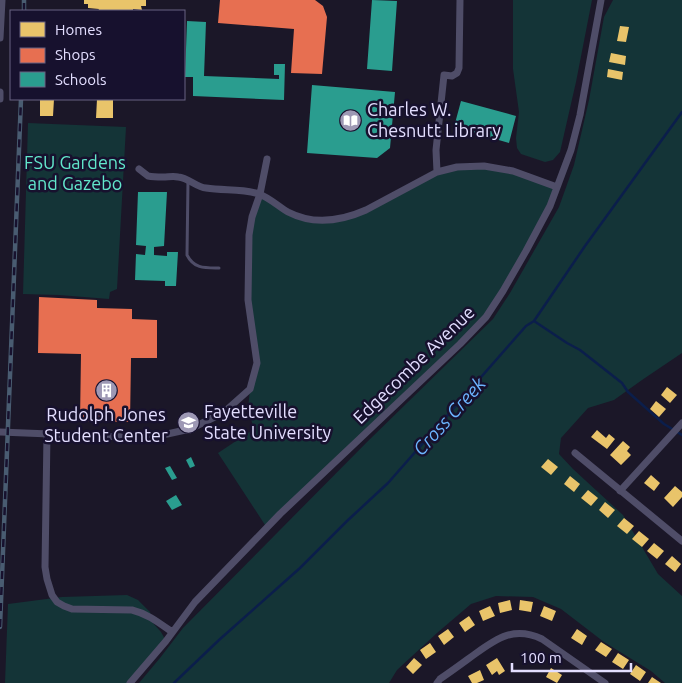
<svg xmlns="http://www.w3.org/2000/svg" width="682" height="683" viewBox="0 0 682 683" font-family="Ubuntu,sans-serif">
<rect width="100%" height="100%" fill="#1b1728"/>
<path fill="#143437" d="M513 0H592L576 82 560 152 553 160 545 162 521 154 517 148 516 138 519 112 513 69Z
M613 0H682V353L642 380 614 400 588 408 561 438 559 454 573 469 623 515 658 574 682 596V683H665L651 671 604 642 561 609 533 597 496 596 471 604 437 633 397 670 389 683H139L160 658 183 628 367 442 493 319 510 293 559 207 574 165 589 100 604 17Z
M28 123 126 127 117 289 110 292 109 299 59 295 23 294Z
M474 166 509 170 557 187 540 224 486 317 267 528 218 453 254 429 248 409 250 389 257 363 248 296 252 217 260 194 290 213 318 220 340 219 442 170Z
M127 595 138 600 150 612 153 623 161 632 166 641 130 683H5L8 604 62 597Z"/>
<path fill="#e9c46a" d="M84 0H146V6H141L142 10 133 9V11H98L99 9 88 8V4H84Z
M620 26 629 27 626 42 617 41Z
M611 53 626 56 625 65 609 62Z
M608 69 623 72 622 80 607 77Z
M40 99H54L53 116H40Z
M97 99H113V118H96Z
M667 387 677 395 670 403 661 395Z
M656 401 666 409 659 417 650 409Z
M597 430 606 438 609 434 615 439 607 449 591 437Z
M623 441 630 447 627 451 631 455 621 465 610 455Z
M548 459 558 467 551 475 541 467Z
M651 475 660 483 654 491 644 483Z
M570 476 580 484 574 492 564 484Z
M675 486 682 492V497L673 507 664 498Z
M588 490 598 498 591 506 581 498Z
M605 502 615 510 608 518 599 510Z
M624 518 634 526 627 534 617 526Z
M639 531 649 539 642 547 632 539Z
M654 543 664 551 657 559 647 551Z
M672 556 681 564 675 572 665 564Z
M510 600 512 610 500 613 498 603Z
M520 600 533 602 531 612 519 610Z
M490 606 495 616 483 621 479 611Z
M544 606 556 611 552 621 540 616Z
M469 616 475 625 465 632 459 623Z
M448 629 454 637 444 645 438 636Z
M577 629 587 636 582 645 571 638Z
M601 642 612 649 606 657 595 650Z
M430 643 436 652 426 659 420 650Z
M618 653 629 660 623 669 612 662Z
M414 658 422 665 413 674 406 667Z
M497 658 505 671 499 675 497 671 492 675 486 665Z
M636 665 646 672 640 681 630 674Z
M551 668 562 675 557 683 546 677Z
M480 670 484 680 477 683H472L468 676Z
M652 677 661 683H648Z"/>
<path fill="#e76f51" d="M220 0H315L323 6 327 17 322 74 291 73 294 29 218 23Z
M39 297 97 300V308L132 309V319L157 320V358H131L130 422 80 421 81 354 38 353Z"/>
<path fill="#2a9d8f" d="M372 0 397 1 392 71 367 69Z
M187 21 206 22 204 76 279 79V75H274V64H285L284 100 193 96V77H185Z
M312 85 395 92 390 148 377 158 307 153Z
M461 101 516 116 509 143 454 127Z
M138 192H167L164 246 154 247V255L167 256V252H178L176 286H165V281L135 280 136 254 145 255 146 246 136 245Z
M191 457 195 466 190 468 186 460Z
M170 466 177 478 172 480 165 468Z
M176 495 182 505 172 510 166 501Z"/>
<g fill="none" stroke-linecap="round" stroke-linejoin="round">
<path stroke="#0b1e4b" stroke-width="2.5" d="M534 321 567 343 580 350 622 383 628 392 664 424 682 435
M174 683 219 640 300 568 347 521 388 483 526 326 534 321 585 246 682 112"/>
<path stroke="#4f4d68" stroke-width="3" d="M188 181 187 255C194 269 205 268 219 268"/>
<path stroke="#4f4d68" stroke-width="7" d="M0 38 2 0
M0 92V99
M139 169 148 176C153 177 158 177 163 177 168 177 174 176 178 177 189 178 196 187 206 188 224 191 242 188 259 194 270 198 279 207 288 212 313 225 341 221 366 210L437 172 457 167 484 166 513 171 557 187
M437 172 436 150 444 75 452 76 457 73 459 68 460 0
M0 432 149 438 190 429 223 413 250 389 257 363 248 300 249 235 252 217 260 194 267 159
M47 434 45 567 47 579 52 595 57 602 64 606 72 609 132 610C148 614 158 622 172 632
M575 453 682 541
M620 491 682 423
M130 683 166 641 195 602 280 514 460 344 486 317 503 291 526 251 550 206 571 150 580 115 601 0
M437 683 440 679C452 671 464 662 475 654 497 638 514 626 542 639L605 683"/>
<defs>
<path id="rail" d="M24 11V0
M0 627 21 99"/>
</defs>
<use href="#rail" stroke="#495c71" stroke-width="4.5"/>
<use href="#rail" stroke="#17112e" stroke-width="2.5" stroke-dasharray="8" stroke-linecap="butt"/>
</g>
<defs>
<symbol id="library-disc" viewBox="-11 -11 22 22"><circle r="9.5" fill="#9d98b4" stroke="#17112e"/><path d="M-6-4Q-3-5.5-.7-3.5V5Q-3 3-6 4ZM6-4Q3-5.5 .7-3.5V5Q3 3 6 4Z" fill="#fff"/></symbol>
<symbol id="building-disc" viewBox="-11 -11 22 22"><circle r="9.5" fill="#9d98b4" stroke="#17112e"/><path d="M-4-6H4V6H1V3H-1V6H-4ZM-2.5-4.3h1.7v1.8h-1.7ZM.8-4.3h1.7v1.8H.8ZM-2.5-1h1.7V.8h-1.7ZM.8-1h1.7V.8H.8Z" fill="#fff"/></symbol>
<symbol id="university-disc" viewBox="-11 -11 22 22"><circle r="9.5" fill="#9d98b4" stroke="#17112e"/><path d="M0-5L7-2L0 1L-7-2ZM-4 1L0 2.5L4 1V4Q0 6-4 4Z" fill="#fff"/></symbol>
</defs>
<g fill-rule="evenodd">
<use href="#library-disc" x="338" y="108" width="25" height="25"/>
<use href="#building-disc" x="94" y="378" width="25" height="25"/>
<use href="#university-disc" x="176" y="410" width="25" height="25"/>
</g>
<g text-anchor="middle" stroke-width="5" stroke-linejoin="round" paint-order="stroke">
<g font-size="18" fill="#e3deff" stroke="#17112e" text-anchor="start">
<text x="367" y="116">Charles W.<tspan x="367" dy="21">Chesnutt Library</tspan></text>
<text x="204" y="418">Fayetteville<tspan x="204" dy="21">State University</tspan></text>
<text x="106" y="421" text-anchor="middle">Rudolph Jones<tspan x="106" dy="21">Student Center</tspan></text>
</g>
<g font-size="18" fill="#62e7cb" stroke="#17112e">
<text x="75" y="169">FSU Gardens<tspan x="75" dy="21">and Gazebo</tspan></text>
</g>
<g font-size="18" fill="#e3deff" stroke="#17112e">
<text transform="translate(414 365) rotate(-44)" y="6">Edgecombe Avenue</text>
</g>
<g font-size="19" font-style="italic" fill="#6cb5ff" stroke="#17112e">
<text transform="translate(449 416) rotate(-48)" y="7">Cross Creek</text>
</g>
</g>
<rect x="10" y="10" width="175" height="90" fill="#17112e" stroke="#696382"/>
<rect x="20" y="22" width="25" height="15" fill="#e9c46a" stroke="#696382"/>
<text x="55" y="35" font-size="15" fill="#e3deff">Homes</text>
<rect x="20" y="48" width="25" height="15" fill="#e76f51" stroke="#696382"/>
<text x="55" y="60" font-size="15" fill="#e3deff">Shops</text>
<rect x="20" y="72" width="25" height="15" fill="#2a9d8f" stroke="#696382"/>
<text x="55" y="85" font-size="15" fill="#e3deff">Schools</text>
<path d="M512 663v8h119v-8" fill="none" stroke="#e3deff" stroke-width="2.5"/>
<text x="520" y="663" font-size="15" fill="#e3deff" stroke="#17112e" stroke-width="4" paint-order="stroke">100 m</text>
</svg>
